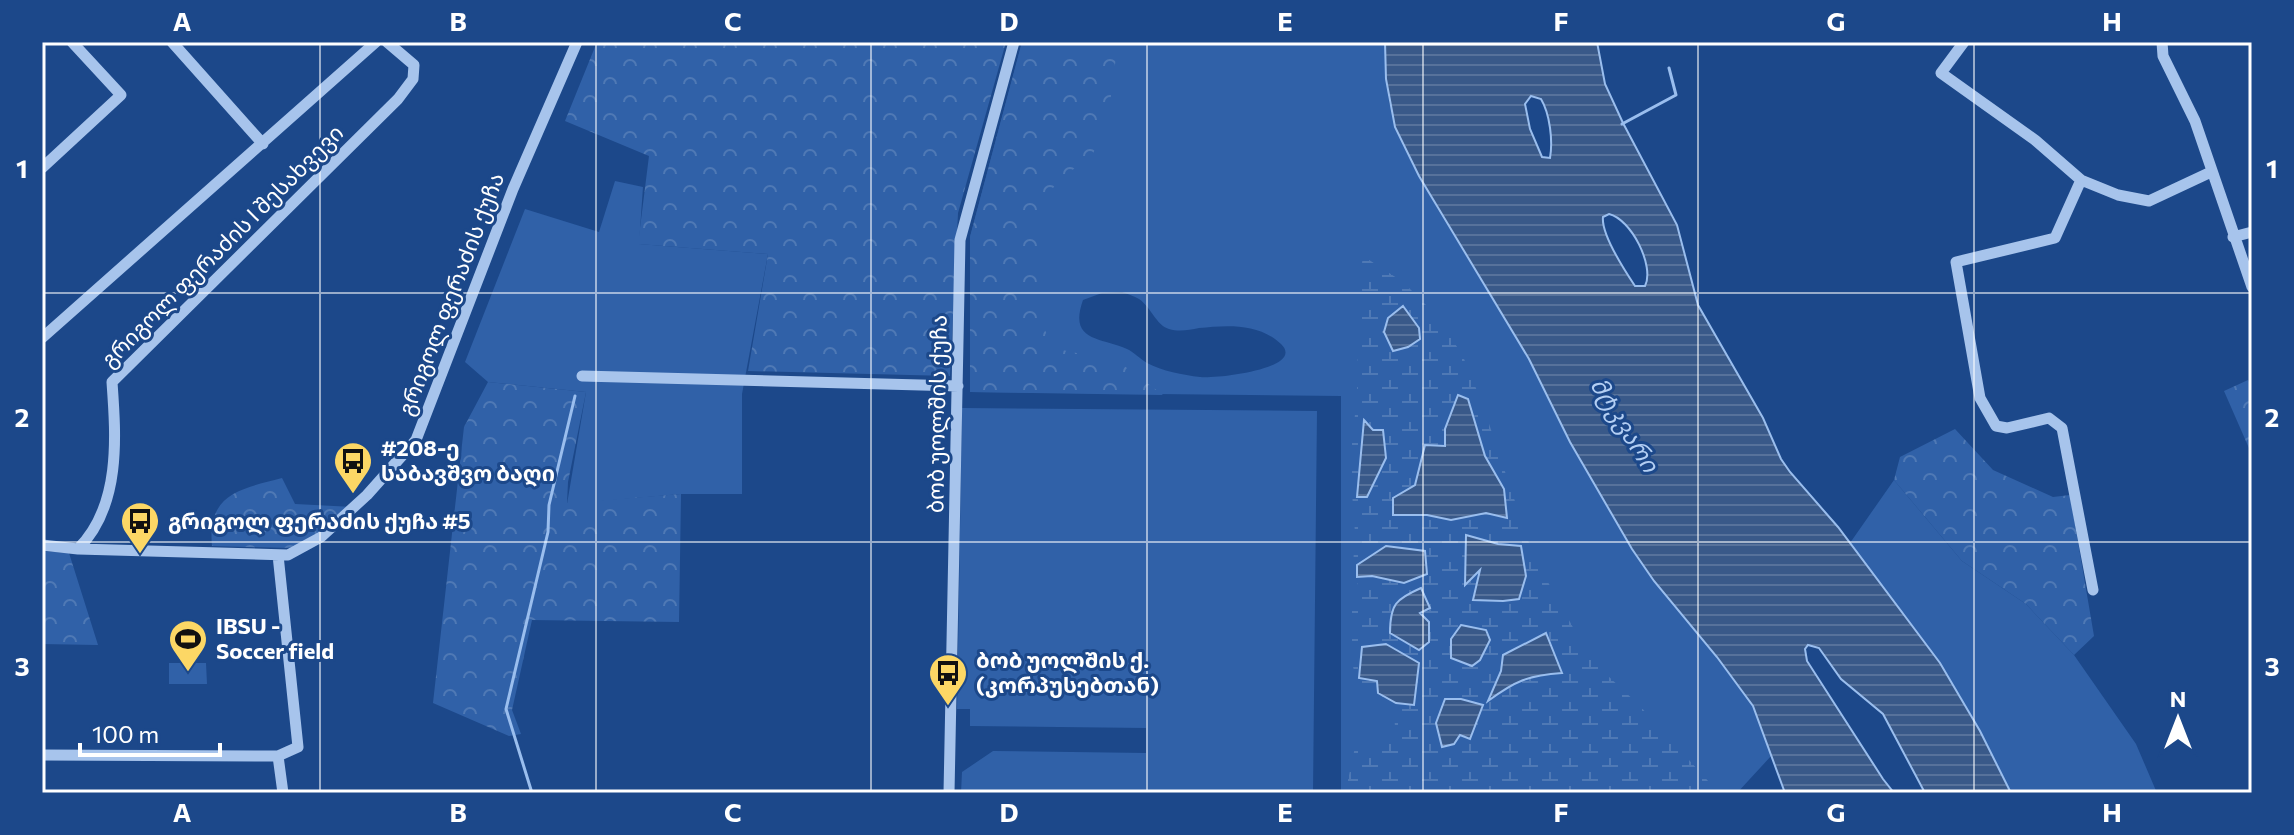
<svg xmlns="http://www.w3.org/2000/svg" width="2294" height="835" viewBox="0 0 2294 835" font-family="Commissioner,'Noto Sans Georgian',sans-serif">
<defs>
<pattern id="forest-crowns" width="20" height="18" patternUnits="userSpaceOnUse" patternTransform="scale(2)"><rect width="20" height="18" fill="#3061a8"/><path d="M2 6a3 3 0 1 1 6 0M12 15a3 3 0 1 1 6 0" fill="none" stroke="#4f79b5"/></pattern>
<pattern id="wetland-marsh" width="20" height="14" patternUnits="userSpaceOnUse" patternTransform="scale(2)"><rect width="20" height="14" fill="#3061a8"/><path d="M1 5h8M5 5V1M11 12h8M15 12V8" fill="none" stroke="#4f79b5"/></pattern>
<pattern id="water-rules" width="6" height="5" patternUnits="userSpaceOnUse" patternTransform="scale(2)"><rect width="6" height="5" fill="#395989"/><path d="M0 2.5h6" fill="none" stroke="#57729b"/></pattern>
</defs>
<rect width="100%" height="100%" fill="#1c488a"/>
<path fill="#3061a8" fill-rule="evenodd" d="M1022 42H1385L1389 103 1437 208 1529 359 1570 442 1632 548 1654 581 1717 657 1753 706 1772 755 1737 793H1341V396L970 392V237ZM1122 292C1128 294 1134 296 1139 299 1151 307 1156 325 1169 329 1179 332 1189 330 1199 328 1227 325 1259 323 1281 344 1307 369 1213 379 1200 377 1183 375 1162 371 1147 363 1140 359 1134 352 1127 349 1101 337 1068 342 1083 300L1102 293Z
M615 181 643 187 639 244 768 254 742 394V494H681L567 504 586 392 488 382 465 362 525 209 599 232Z
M962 408 1317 411 1313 793H961L962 772 993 751 1146 753V728L970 726V709H957Z
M1894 480 1962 561 2026 604 2074 655 2136 744 2157 793H2011L1980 731 1850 543Z
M169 663H206L207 684H169Z"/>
<path fill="url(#forest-crowns)" d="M597 42H1006L958 213 950 376 748 371 768 254 638 244 649 156 565 121Z
M1021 46 1116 57 1109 111 1093 154 1057 182 1039 210 1036 310 1053 348 1119 362 1163 395 970 392V237Z
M2248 380 2252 388V455L2224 391Z
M488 382 586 392 568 482 567 503 681 494 679 622 532 620 512 710 521 734 509 736 433 703 464 427Z
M1955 429 1993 470 2053 497 2070 495 2094 636 2074 655 2026 604 1962 561 1894 480 1900 457Z
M282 478 295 504 353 507 314 538 290 548 212 546C207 493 241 489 282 478Z
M42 551 69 553 98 645 42 644Z"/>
<path fill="url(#wetland-marsh)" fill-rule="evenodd" d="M1363 256 1403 282 1432 311 1462 354 1482 403 1533 555 1591 660 1639 705 1719 793H1397L1387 789 1386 793H1348V780L1357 738 1386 744 1395 727 1394 713 1358 685 1352 663V607L1358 585 1353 567 1355 533 1352 492V442L1357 396 1359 285ZM1458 395 1468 399 1485 456 1504 489 1506 518 1486 513 1451 520 1427 515H1393V498L1415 486 1445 446V429ZM1498 544 1521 546 1503 601 1474 600 1481 569 1465 584 1466 561ZM1425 552 1427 574 1404 583 1371 576ZM1503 655 1561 672C1525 676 1519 682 1489 699L1501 671ZM1419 663 1414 705 1378 681Z"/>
<path fill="url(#water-rules)" stroke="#9abeee" stroke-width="2" fill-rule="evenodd" d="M1385 42H1597L1605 84 1623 123 1677 225 1698 305 1763 418 1781 459 1790 472 1838 527 1940 663 1980 731 2011 793H1925L1883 714 1841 679 1819 648 1808 645 1805 649 1807 661 1883 779 1894 793H1785L1753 706 1717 657 1654 581 1632 549 1570 442 1529 359 1419 176 1395 127 1386 79ZM1531 96 1541 99C1550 114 1553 141 1550 158L1542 157 1530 129 1525 104ZM1609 214C1631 219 1655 266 1645 286H1635C1625 271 1601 234 1603 217Z
M1403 306 1419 328 1420 339 1408 347 1393 351 1384 332 1388 318Z
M1458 395 1468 399 1485 456 1504 489 1507 518 1486 513 1451 520 1427 515H1393V498L1415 485 1425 445 1445 446V429Z
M1364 420 1373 430H1383L1386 458 1367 497H1357Z
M1466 535 1498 544 1521 546 1526 576 1519 599 1503 601 1473 600 1480 570 1465 585Z
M1386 546 1425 551 1427 574 1404 583 1372 576 1357 577V565Z
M1421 588 1430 608 1420 613 1429 622V642L1419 650 1390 633C1390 604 1396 599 1421 588Z
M1461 625 1486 630 1490 640 1480 660 1472 666 1451 658V639Z
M1546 633 1562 673C1529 675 1515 681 1488 701L1501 671 1503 655Z
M1386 644 1419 663 1414 705 1396 703 1378 693 1377 681 1359 678 1362 647Z
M1445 699H1461L1483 705 1470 739 1460 735 1454 744 1442 747 1436 723Z"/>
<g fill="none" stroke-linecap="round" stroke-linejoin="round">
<path stroke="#9abeee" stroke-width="3" d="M1622 124 1676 95 1669 68
M532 793 506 709 548 532 549 505 575 396"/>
<path stroke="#a7c4ec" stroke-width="11" d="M172 42 263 144
M1964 42 1941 73 2035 140 2081 180 2118 195 2149 201 2211 172
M2162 42 2163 56 2195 121 2252 287
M42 168 121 95 72 42
M2081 180 2055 238 1956 262 1980 398 1996 426 2007 428 2049 418 2062 428 2093 590
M2233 237 2252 232
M42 338 376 42
M582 376 958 386
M42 545 78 549 288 555 321 537 367 495 416 440 513 189 577 42
M78 549C121 506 116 438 112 382L398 99 413 79 414 65 387 42
M42 755 278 756 298 747 278 555
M278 756 283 793
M949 793 960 240 1014 42"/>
</g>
<path fill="none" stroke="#fff" stroke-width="2" stroke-opacity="0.55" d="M320 42V793M596 42V793M871 42V793M1147 42V793M1423 42V793M1698 42V793M1974 42V793M42 293H2252M42 542H2252"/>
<defs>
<symbol id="bus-pin" viewBox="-11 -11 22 30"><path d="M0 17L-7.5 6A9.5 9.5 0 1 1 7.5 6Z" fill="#fcd765" stroke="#1c488a"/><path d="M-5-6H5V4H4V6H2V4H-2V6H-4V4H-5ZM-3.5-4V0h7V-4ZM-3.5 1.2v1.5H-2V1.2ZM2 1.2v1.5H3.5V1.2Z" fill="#111"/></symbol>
<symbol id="stadium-pin" viewBox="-11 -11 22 30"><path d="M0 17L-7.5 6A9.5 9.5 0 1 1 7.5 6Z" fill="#fcd765" stroke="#1c488a"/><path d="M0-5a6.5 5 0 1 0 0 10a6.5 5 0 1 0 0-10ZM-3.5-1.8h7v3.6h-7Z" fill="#111"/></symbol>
</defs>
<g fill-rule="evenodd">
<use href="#bus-pin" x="331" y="439" width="44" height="60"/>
<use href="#bus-pin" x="118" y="499" width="44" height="60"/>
<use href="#stadium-pin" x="166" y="617" width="44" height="60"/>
<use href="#bus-pin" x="926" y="651" width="44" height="60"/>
</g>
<g text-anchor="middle" stroke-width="6" stroke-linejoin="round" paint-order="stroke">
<g font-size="22" fill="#fff" stroke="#1c488a">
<text transform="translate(222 246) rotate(-45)" y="8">გრიგოლ ფერაძის I შესახვევი</text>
<text transform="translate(451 294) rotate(-69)" y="8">გრიგოლ ფერაძის ქუჩა</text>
<text transform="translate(937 414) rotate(-89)" y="8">ბობ უოლშის ქუჩა</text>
</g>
<g font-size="22" font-weight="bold" fill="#fff" stroke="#1c488a" text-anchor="start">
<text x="381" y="456">#208-ე<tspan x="381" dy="25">საბავშვო ბაღი</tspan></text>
<text x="168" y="529">გრიგოლ ფერაძის ქუჩა #5</text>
<text x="216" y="634">IBSU -<tspan x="216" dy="25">Soccer field</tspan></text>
<text x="976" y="668">ბობ უოლშის ქ.<tspan x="976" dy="25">(კორპუსებთან)</tspan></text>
</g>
<g font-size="24" font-style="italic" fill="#b3cef3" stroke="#1c488a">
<text transform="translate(1624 425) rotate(58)" y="8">მტკვარი</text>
</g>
</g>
<rect width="2294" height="835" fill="none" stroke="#1c488a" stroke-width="88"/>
<g transform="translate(2178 719)" stroke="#1c488a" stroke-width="6" paint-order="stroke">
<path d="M0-6L14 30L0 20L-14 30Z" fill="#ffffff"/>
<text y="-12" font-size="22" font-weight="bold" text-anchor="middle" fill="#ffffff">N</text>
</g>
<path d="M80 743v12h140v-12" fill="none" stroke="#ffffff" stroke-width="4"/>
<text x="92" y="743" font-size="24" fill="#ffffff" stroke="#1c488a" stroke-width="6" paint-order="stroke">100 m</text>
<rect x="44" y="44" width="2206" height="747" fill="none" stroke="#fff" stroke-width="3"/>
<g font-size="26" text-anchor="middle" font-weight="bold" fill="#fff">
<text x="182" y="31">A</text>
<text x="458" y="31">B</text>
<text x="733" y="31">C</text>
<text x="1009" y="31">D</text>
<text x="1285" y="31">E</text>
<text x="1561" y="31">F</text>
<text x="1836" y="31">G</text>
<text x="2112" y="31">H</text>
<text x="22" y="178">1</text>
<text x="2272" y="178">1</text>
<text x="22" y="427">2</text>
<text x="2272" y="427">2</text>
<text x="22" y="676">3</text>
<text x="2272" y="676">3</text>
<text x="182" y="822">A</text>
<text x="458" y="822">B</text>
<text x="733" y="822">C</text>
<text x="1009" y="822">D</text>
<text x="1285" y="822">E</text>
<text x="1561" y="822">F</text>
<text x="1836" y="822">G</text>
<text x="2112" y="822">H</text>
</g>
</svg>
